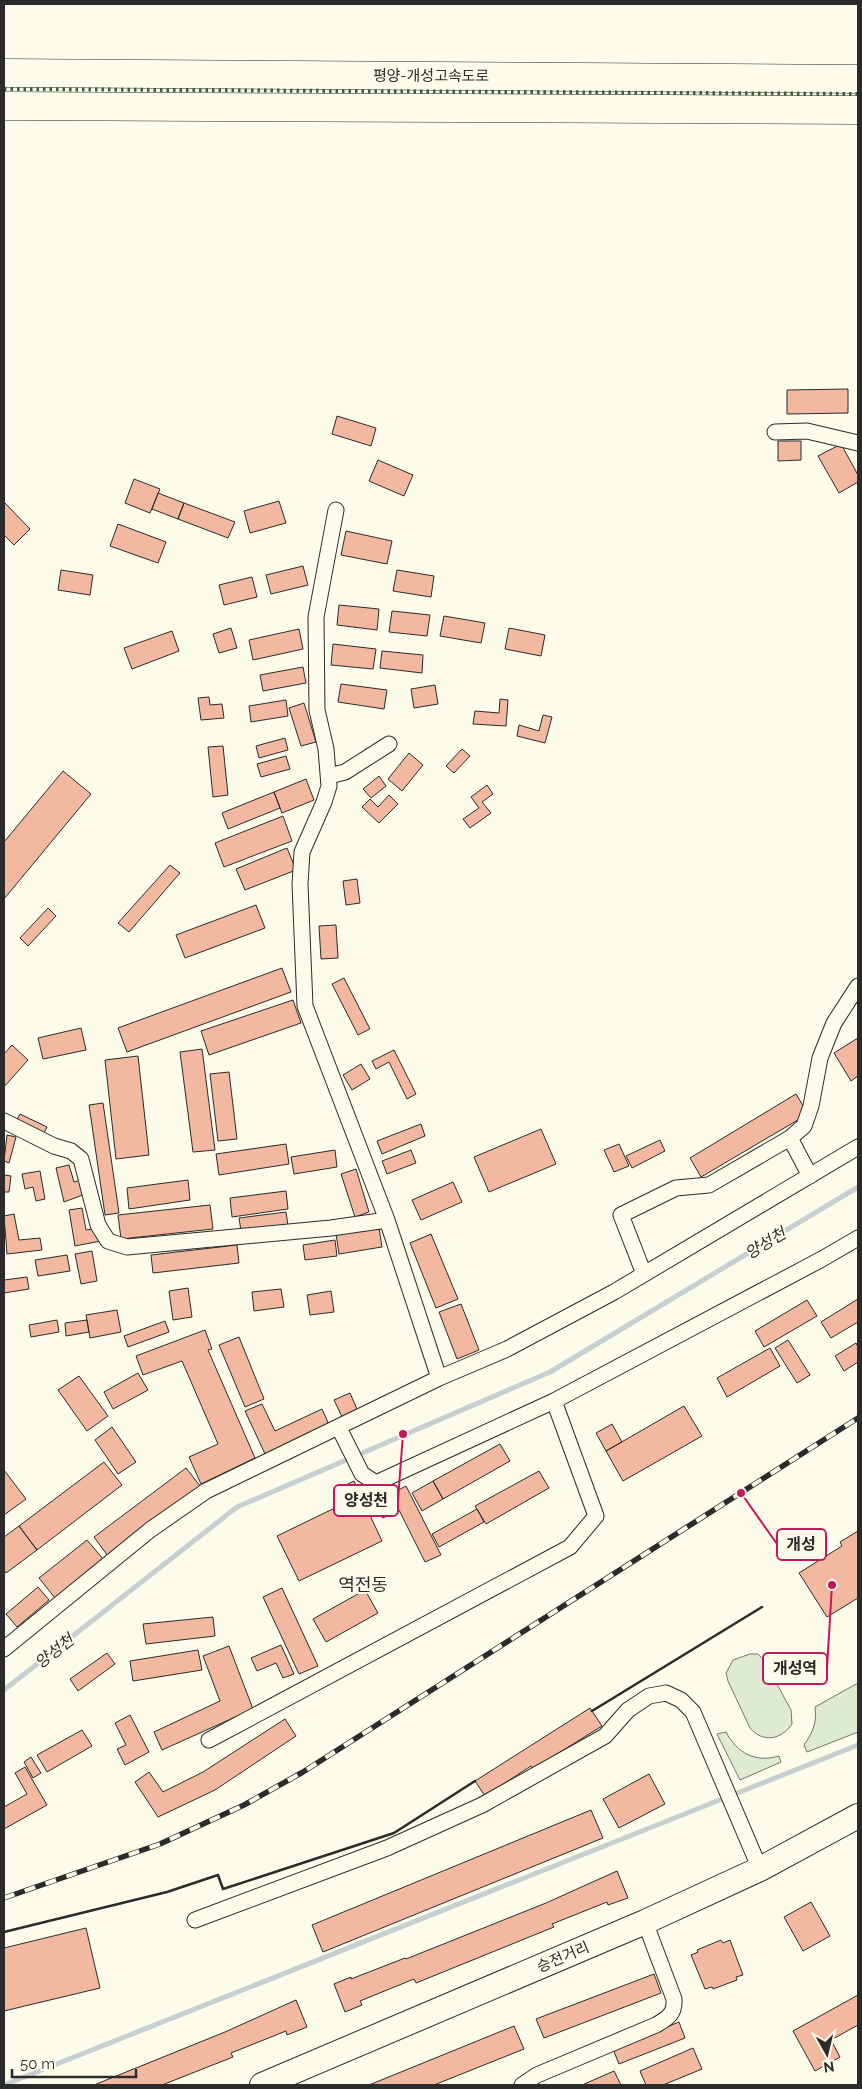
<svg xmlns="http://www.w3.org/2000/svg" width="862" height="2089" viewBox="0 0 862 2089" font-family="Raleway,'Noto Sans KR',sans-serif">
<rect width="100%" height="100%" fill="#fdfbea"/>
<path fill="#deebd1" stroke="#74746e" d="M750 1654H758L764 1660 791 1710 792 1724C781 1740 763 1743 750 1728L728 1681 726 1673 733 1660Z
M858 1683V1732L807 1752 804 1745C813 1732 817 1723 815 1707Z
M726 1732C737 1753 755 1763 779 1756L781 1762 740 1780 717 1734Z"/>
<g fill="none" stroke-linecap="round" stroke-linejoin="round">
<path stroke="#c7d0d0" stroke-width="5" d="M4 1690 237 1507 550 1372 858 1187
M4 2085 858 1745"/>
</g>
<path fill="#f2b8a0" stroke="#2b2b2b" d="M848 389V413L787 414V390Z
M337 416 376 428 371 446 332 434Z
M778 441H801V460L778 461Z
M841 444 858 475V482L839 493 818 456Z
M378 460 413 475 404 496 369 481Z
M134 479 160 489 150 513 125 503Z
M158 493 184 503 178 519 152 509Z
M279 501 286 523 250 533 244 511Z
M4 502 30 529 14 545 4 535Z
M184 503 235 522 228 538 178 519Z
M118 524 166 542 158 563 110 546Z
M346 531 392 541 387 564 341 555Z
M303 566 308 585 271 594 266 575Z
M61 570 93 575 90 595 58 590Z
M397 570 434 576 431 597 393 591Z
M252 577 257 597 224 605 219 585Z
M339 605 379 609 377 630 337 625Z
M392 611 430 615 427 636 389 632Z
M444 616 485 623 481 643 440 636Z
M231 628 237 648 219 653 213 634Z
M509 628 545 635 541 656 505 649Z
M299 629 303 649 253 660 249 640Z
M172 631 179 651 132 669 124 648Z
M333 644 376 649 373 669 331 665Z
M382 651 423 655 422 673 380 668Z
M303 667 306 683 263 691 260 675Z
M341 684 387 690 384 709 338 702Z
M435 685 438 704 414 708 411 689Z
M209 697 210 705 222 704 224 718 201 720 198 698Z
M500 699 508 700 506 726 473 724 475 711 499 713Z
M286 700 288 716 251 722 249 706Z
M304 703 316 742 301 746 289 708Z
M543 715 552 717 545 743 517 736 519 725 539 731Z
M285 738 288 750 259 758 256 746Z
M223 746 228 795 213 797 208 747Z
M462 749 470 756 454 773 446 766Z
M409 753 423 765 402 791 388 779Z
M286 756 290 769 261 777 257 764Z
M63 771 91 794 4 899V842Z
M379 776 386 786 371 798 363 789Z
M306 779 314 800 282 813 274 792Z
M487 785 493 794 482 802 491 813 470 828 463 819 479 808 471 797Z
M274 792 280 808 228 829 222 813Z
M389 795 398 804 379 823 362 807 370 799 378 807Z
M283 816 292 841 224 867 215 843Z
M287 848 296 870 245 890 236 869Z
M170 865 180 873 129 932 118 923Z
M357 879 360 903 346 905 343 881Z
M256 905 265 928 185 958 176 935Z
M48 908 56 916 28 946 20 938Z
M336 925 338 958 321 959 319 926Z
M282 968 291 992 127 1052 118 1028Z
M344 978 370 1029 358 1035 332 984Z
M293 1000 301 1023 209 1055 201 1031Z
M81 1028 86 1050 43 1059 38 1038Z
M858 1038V1076L851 1081 834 1053Z
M12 1045 28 1060 4 1087V1054Z
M202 1049 215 1150 193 1152 180 1052Z
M394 1050 416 1094 407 1099 389 1062 376 1069 372 1061Z
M138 1056 149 1155 116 1159 105 1060Z
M361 1064 370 1079 352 1090 343 1075Z
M229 1072 237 1139 218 1141 210 1074Z
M796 1094 808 1114 701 1177 690 1158Z
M103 1103 119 1213 105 1215 89 1105Z
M20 1114 47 1127 42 1137 15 1123Z
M421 1124 425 1136 382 1154 377 1141Z
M541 1129 556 1164 489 1192 474 1157Z
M7 1135 16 1137 9 1163 4 1161Z
M660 1140 665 1151 632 1168 626 1156Z
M286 1144 289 1164 219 1175 216 1154Z
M619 1144 629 1166 614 1172 604 1150Z
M335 1150 337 1167 294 1174 291 1157Z
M411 1150 416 1163 387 1174 382 1161Z
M69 1165 74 1182 84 1179 88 1193 64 1202 56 1168Z
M356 1169 369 1212 355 1217 341 1174Z
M40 1171 45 1199 36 1201 33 1187 25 1189 22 1174Z
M4 1175 11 1176 9 1192H4Z
M188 1180 190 1200 129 1209 127 1188Z
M453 1182 462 1202 421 1220 412 1200Z
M286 1191 288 1209 232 1217 230 1198Z
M210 1205 213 1229 121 1239 118 1215Z
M82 1208 86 1230 99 1228 101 1241 75 1246 69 1210Z
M286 1212 288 1225 241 1231 239 1218Z
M14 1214 19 1240 40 1238 42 1250 7 1254 4 1216Z
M379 1228 382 1247 339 1254 336 1234Z
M431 1234 458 1299 436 1308 410 1243Z
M335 1240 337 1256 305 1260 303 1245Z
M237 1245 239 1263 153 1273 151 1255Z
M92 1251 97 1281 81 1284 75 1254Z
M67 1255 70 1271 38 1276 35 1260Z
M27 1277 29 1289 4 1293V1280Z
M188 1288 192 1317 173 1320 169 1291Z
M281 1289 284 1307 254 1311 252 1292Z
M331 1291 334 1312 310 1315 307 1295Z
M858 1299V1322L831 1338 821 1322Z
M807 1300 817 1316 764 1347 755 1331Z
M461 1304 479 1350 457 1359 439 1312Z
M117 1310 121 1332 90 1338 86 1315Z
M57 1320 59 1332 31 1337 29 1325Z
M87 1320 89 1332 66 1336 65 1323Z
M165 1321 169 1332 128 1347 124 1336Z
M205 1330 212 1349 208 1350 255 1458 201 1484 189 1457 218 1444 182 1361 143 1375 136 1356Z
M239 1337 264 1399 245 1407 219 1345Z
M788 1340 810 1375 797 1383 775 1348Z
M856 1343 858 1347V1362L844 1371 835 1356Z
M770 1348 780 1366 727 1397 717 1378Z
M138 1373 148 1390 113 1409 104 1392Z
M79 1376 108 1416 87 1431 58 1390Z
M350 1393 357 1409 342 1417 334 1400Z
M262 1404 275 1431 322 1409 330 1427 266 1456 245 1411Z
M684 1406 702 1436 623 1481 606 1451Z
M612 1424 622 1442 606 1451 596 1433Z
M112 1427 136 1462 118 1474 95 1440Z
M500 1444 510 1461 443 1499 433 1481Z
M104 1462 122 1485 37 1550 19 1526Z
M186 1468 201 1487 108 1556 94 1537Z
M4 1470 26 1499 4 1515Z
M539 1471 549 1488 486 1524 475 1506Z
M354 1481 382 1541 299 1581 277 1536 343 1504 336 1490Z
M433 1481 443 1499 422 1511 412 1493Z
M406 1486 441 1555 425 1562 399 1510 383 1518 375 1502Z
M477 1509 484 1522 439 1547 432 1534Z
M19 1526 37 1550 6 1573 4 1570V1537Z
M858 1531V1598L827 1617 799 1573 842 1546 840 1542Z
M87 1540 103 1559 55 1598 39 1578Z
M38 1587 49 1600 17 1627 6 1614Z
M282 1588 318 1666 299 1674 263 1597Z
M365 1590 378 1613 326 1642 313 1619Z
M213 1617 215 1636 146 1644 143 1624Z
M281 1645 294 1674 283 1678 276 1663 257 1671 251 1658Z
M229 1646 253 1709 162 1750 154 1732 220 1701 203 1656Z
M198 1650 202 1670 133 1681 130 1661Z
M107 1653 115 1664 78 1691 70 1679Z
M590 1708 602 1726 533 1769 531 1766 485 1796 475 1781Z
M130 1715 149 1752 125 1765 117 1749 126 1745 115 1723Z
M285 1719 296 1736 215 1790 158 1817 135 1782 149 1772 163 1792 203 1772Z
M82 1730 92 1746 47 1772 37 1755Z
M31 1757 41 1773 33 1778 24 1762Z
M25 1767 47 1805 4 1829V1807L27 1794 15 1773Z
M649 1774 665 1804 619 1828 603 1799Z
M591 1810 603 1838 323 1952 312 1925Z
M617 1871 628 1898 608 1905 607 1902 552 1924 554 1927 416 1983 414 1979 360 2001 362 2005 345 2012 334 1984 351 1977V1979L405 1958 406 1959 546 1903Z
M811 1902 830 1936 803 1951 784 1917Z
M86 1928 100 1988 4 2011V1948Z
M721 1940 723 1943 730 1940 743 1975 736 1977 737 1980 713 1989 712 1987 705 1989 691 1955 698 1952 697 1950Z
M654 1974 661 1993 544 2038 536 2019Z
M858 1995V2025L831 2040 840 2057 815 2071 793 2031Z
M296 2000 307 2027 287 2035 286 2031 231 2053 233 2057 162 2085H94L225 2032Z
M679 2022 685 2038 619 2064 613 2049Z
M514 2026 524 2049 434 2085H369Z
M693 2048 702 2069 663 2085H646L640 2071Z
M614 2071 621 2085H582Z"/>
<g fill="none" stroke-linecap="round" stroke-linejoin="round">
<defs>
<path id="minor" d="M775 432 807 431 858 443
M336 510 316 617 317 710 326 749 329 786 324 802 302 852 300 884 305 1006 387 1220 439 1378
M329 776 345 772 389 744
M4 1121 54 1146 71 1151 81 1159 98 1225 108 1241 127 1247 331 1228 387 1220
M790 1138 810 1176
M644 1274 621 1215 676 1188 709 1185 790 1138 804 1126 811 1106 820 1058 834 1023 858 986
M339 1428 362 1474 376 1483 554 1401 822 1259 858 1238
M4 1649 150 1530 206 1491 439 1378 507 1349 614 1292 858 1147
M209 1740 570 1547 596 1516 554 1401
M195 1920 387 1848 482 1805 605 1736 628 1710 649 1696 666 1693 681 1700 693 1712 760 1869
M522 2085 537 2075 656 2025C668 2018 675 2014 674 1999L645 1922"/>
<path id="primary" d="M262 2085 645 1922 760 1869 858 1816"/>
<path id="motorway" d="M4 73 858 79
M4 106 858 110"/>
</defs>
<use href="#minor" stroke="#2b2b2b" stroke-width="17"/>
<use href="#primary" stroke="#2b2b2b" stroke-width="26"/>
<use href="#motorway" stroke="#2b2b2b" stroke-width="29"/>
<use href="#minor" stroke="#fdfbea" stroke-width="15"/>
<use href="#primary" stroke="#fdfbea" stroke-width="24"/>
<use href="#motorway" stroke="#fdfbea" stroke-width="28"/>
<defs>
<path id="rail" d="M4 1898 160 1844 244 1805 303 1772 858 1418"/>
</defs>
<use href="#rail" stroke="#2b2b2b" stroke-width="5.5"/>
<use href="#rail" stroke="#fdfbea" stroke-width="4" stroke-dasharray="11" stroke-linecap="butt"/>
<path stroke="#34623c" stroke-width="4" stroke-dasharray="2.5 4" stroke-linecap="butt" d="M4 89 858 94"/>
<path stroke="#2b2b2b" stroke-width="2.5" d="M592 1711 762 1607
M4 1932 167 1892 218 1875 223 1889 394 1833 475 1781"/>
</g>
<g text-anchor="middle" stroke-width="4" stroke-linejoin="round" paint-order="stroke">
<g font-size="15" fill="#2b2b2b" stroke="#fdfbea">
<text x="431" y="81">평양-개성고속도로</text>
<text transform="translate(563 1957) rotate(-23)" y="5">승전거리</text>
</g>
<g font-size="16" font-style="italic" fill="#2b2b2b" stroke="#fdfbea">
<text transform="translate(765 1243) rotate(-31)" y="6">양성천</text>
<text transform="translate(54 1651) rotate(-38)" y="6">양성천</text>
</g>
<g font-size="18" fill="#2b2b2b" stroke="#fdfbea">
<text x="363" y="1591">역전동</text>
</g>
</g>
<path fill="none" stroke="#c2185b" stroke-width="2" d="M403 1434L398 1500M741 1493L777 1544M832 1585L827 1668"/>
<g fill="#c2185b" stroke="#fdfbea" stroke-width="2">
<circle cx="403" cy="1434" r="5"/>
<circle cx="741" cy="1493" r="5"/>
<circle cx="832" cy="1585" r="5"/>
</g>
<g fill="#fdfbea" stroke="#c2185b" stroke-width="2">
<rect x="334" y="1485" width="64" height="31" rx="5"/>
<rect x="777" y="1529" width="49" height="31" rx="5"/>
<rect x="763" y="1653" width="64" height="31" rx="5"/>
</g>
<g font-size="16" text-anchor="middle" font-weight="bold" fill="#2b2b2b">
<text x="366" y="1506">양성천</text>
<text x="801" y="1550">개성</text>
<text x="795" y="1674">개성역</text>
</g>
<rect width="862" height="2089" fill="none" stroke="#2b2b2b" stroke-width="10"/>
<g transform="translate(827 2054) rotate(172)" stroke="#fdfbea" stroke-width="4" paint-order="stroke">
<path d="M0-4L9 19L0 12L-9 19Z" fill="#2b2b2b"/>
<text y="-8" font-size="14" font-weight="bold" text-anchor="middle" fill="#2b2b2b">N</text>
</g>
<path d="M12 2069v8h124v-8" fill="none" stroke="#2b2b2b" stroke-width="2.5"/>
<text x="20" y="2069" font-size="15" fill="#2b2b2b" stroke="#fdfbea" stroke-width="4" paint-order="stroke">50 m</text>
</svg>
